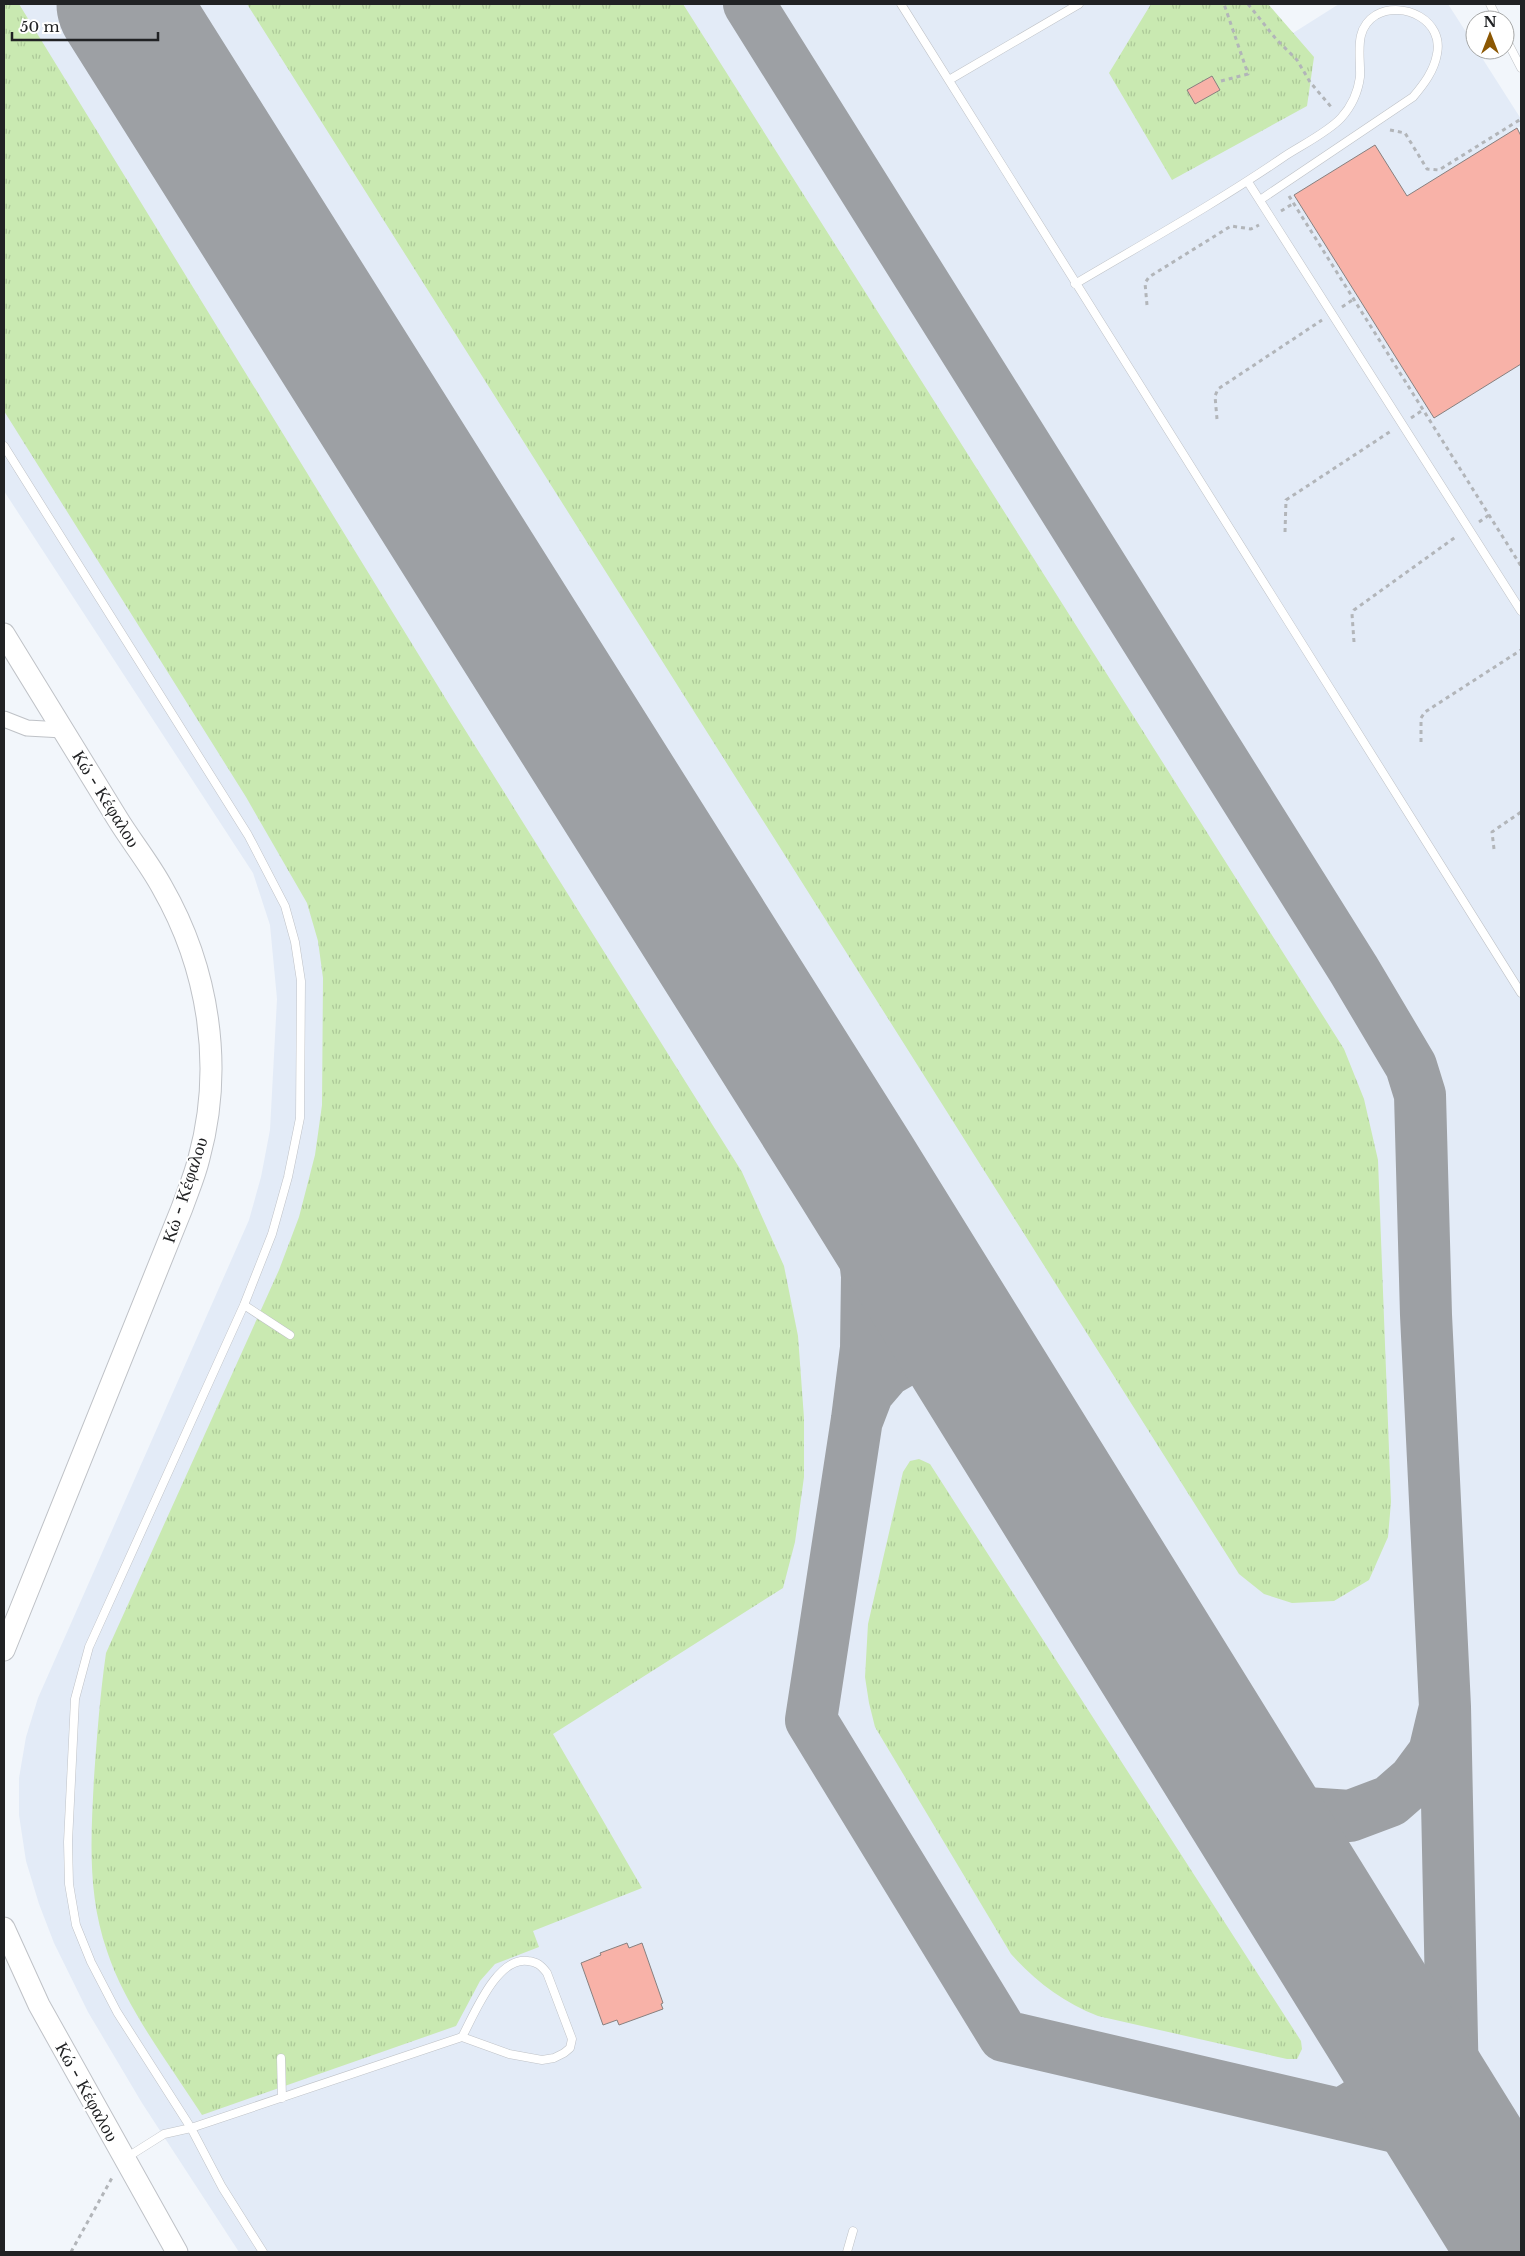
<svg xmlns="http://www.w3.org/2000/svg" width="1525" height="2256" viewBox="0 0 1525 2256" font-family="'Libre Baskerville',serif">
<defs>
<pattern id="grass-tufts" width="24" height="20" patternUnits="userSpaceOnUse" patternTransform="scale(1.25)"><rect width="24" height="20" fill="#c9e9b1"/><path d="M3 7l-1-3M5 7V3M7 7l1-3M15 17l-1-3M17 17v-4M19 17l1-3" fill="none" stroke="#acc898"/></pattern>
</defs>
<rect width="100%" height="100%" fill="#f2f6fb"/>
<path fill="#e3ebf7" d="M4 4H1249L1282 40 1339 4H1448L1475 46V50H1477L1521 119V126L1517 128 1521 136V2252H239L142 2103 88 2012 54 1943 39 1904 26 1861 19 1815V1778L26 1737 38 1698 249 1220 261 1177 270 1130 277 999 270 925 253 873 4 491Z"/>
<path fill="url(#grass-tufts)" d="M4 4H19L452 709 742 1172 784 1266 798 1336 804 1418V1477L795 1542 783 1588 553 1734 642 1888 533 1931 539 1947 495 1964 480 1981 456 2026 202 2115C170 2065 125 2007 107 1951 87 1893 91 1837 94 1778 97 1736 100 1695 106 1653L279 1270 299 1217 315 1155 322 1105 323 978 318 941 307 903 246 797 4 411Z
M247 4H683L1344 1049 1364 1099 1378 1160 1391 1502 1388 1537 1369 1580 1334 1601 1292 1603 1264 1594 1239 1574Z
M1151 4H1268L1314 57 1307 106 1172 180 1109 73Z
M919 1459 930 1464 1301 2041 1302 2049 1297 2059H1287L1098 2016C1063 2002 1036 1982 1011 1954L875 1727 869 1703 865 1677 868 1624 903 1472 910 1461Z"/>
<g fill="none" stroke-linecap="round" stroke-linejoin="round">
<path stroke="#9da0a4" stroke-width="52" d="M749 4 1354 970 1411 1066 1420 1095 1426 1315 1445 1707
M855 1169 867 1276 866 1348 857 1419 811 1720 1004 2036 1408 2130C1443 2150 1471 2174 1497 2205
M858 1418 868 1392 886 1371 905 1360 936 1357 965 1364 992 1390
M1217 1755 1251 1789 1291 1812 1350 1816 1390 1801 1414 1780 1434 1753 1445 1707 1454 2135
M1341 2114C1392 2087 1398 2067 1378 2014"/>
<path stroke="#9da0a4" stroke-width="131" d="M122 4 855 1169 1521 2244"/>
</g>
<path fill="#f8b2a8" stroke="#87807f" d="M1212 76 1220 90 1195 104 1187 90Z
M1517 128 1521 136V364L1434 418 1294 195 1375 145 1407 196Z
M627 1943 629 1948 642 1943 663 2003 661 2004 663 2009 619 2025 617 2020 603 2025 581 1963 601 1955 600 1953Z"/>
<g fill="none" stroke-linecap="round" stroke-linejoin="round">
<defs>
<path id="lane" d="M901 4 1521 993
M1490 4 1498 20
M1505 37 1521 68
M949 80 1079 4
M1248 182 1521 611
M1075 284C1146 242 1218 202 1285 156 1302 145 1328 132 1341 118 1351 107 1358 92 1360 77 1361 55 1353 29 1376 15 1404 0 1444 21 1437 54 1434 71 1424 84 1413 97L1260 200
M4 446 248 835 285 906 295 942 301 981 300 1118 288 1177 272 1234 244 1305 89 1647 75 1699 68 1842 69 1884 76 1925 91 1962 117 2012 191 2128 222 2187 263 2252
M244 1305 290 1335
M281 2058 282 2098
M126 2158 164 2134 191 2128 462 2037 509 2054 542 2060 554 2058 564 2053 570 2048 572 2039 547 1973C541 1965 537 1962 528 1961 497 1956 474 2015 462 2037
M847 2252 853 2231"/>
<path id="street" d="M4 719 27 728 63 730"/>
<path id="secondary" d="M4 634C41 695 79 756 117 818 131 841 149 863 162 887 209 969 224 1067 199 1158 195 1175 188 1191 182 1208L4 1650
M4 1928 39 2005 177 2252"/>
</defs>
<use href="#lane" stroke="#bfc2c7" stroke-width="9"/>
<use href="#street" stroke="#bfc2c7" stroke-width="17"/>
<use href="#secondary" stroke="#bfc2c7" stroke-width="23"/>
<path stroke="#b2b5b9" stroke-width="3" stroke-dasharray="4 4" stroke-linecap="butt" d="M1248 4 1276 39 1297 60 1310 82 1332 108
M1221 81 1248 74 1224 4
M1390 130 1405 133 1427 169 1439 170 1521 119
M1289 196 1521 566
M1281 211 1294 203
M1147 305 1145 283 1149 277 1231 226 1251 229 1259 225
M1342 307 1354 299
M1411 418 1423 410
M1217 419 1215 396 1218 389 1322 320
M1479 522 1489 515
M1285 532 1286 500 1391 431
M1354 642 1352 614 1354 610 1457 536
M1421 742V718L1425 712 1521 650
M1494 849 1492 832 1521 812
M71 2252 113 2176"/>
<use href="#lane" stroke="#fff" stroke-width="8"/>
<use href="#street" stroke="#fff" stroke-width="15"/>
<use href="#secondary" stroke="#fff" stroke-width="21"/>
</g>
<g text-anchor="middle" stroke-width="4" stroke-linejoin="round" paint-order="stroke">
<g font-size="18" fill="#212224" stroke="#fff">
<text transform="translate(106 799) rotate(58)" y="6">Κώ - Κέφαλου</text>
<text transform="translate(185 1190) rotate(-72)" y="6">Κώ - Κέφαλου</text>
<text transform="translate(87 2092) rotate(61)" y="6">Κώ - Κέφαλου</text>
</g>
</g>
<rect width="1525" height="2256" fill="none" stroke="#212224" stroke-width="10"/>
<g transform="translate(1490 35)"><circle r="24" fill="#ffffff" stroke="#a6a7a7"/>
<path d="M0-4L9 19L0 12L-9 19Z" fill="#8b5703"/>
<text y="-8" font-size="14" font-weight="bold" text-anchor="middle" fill="#212224">N</text>
</g>
<path d="M12 32v8h146v-8" fill="none" stroke="#212224" stroke-width="2.5"/>
<text x="20" y="32" font-size="15" fill="#212224" stroke="#ffffff" stroke-width="4" paint-order="stroke">50 m</text>
</svg>
